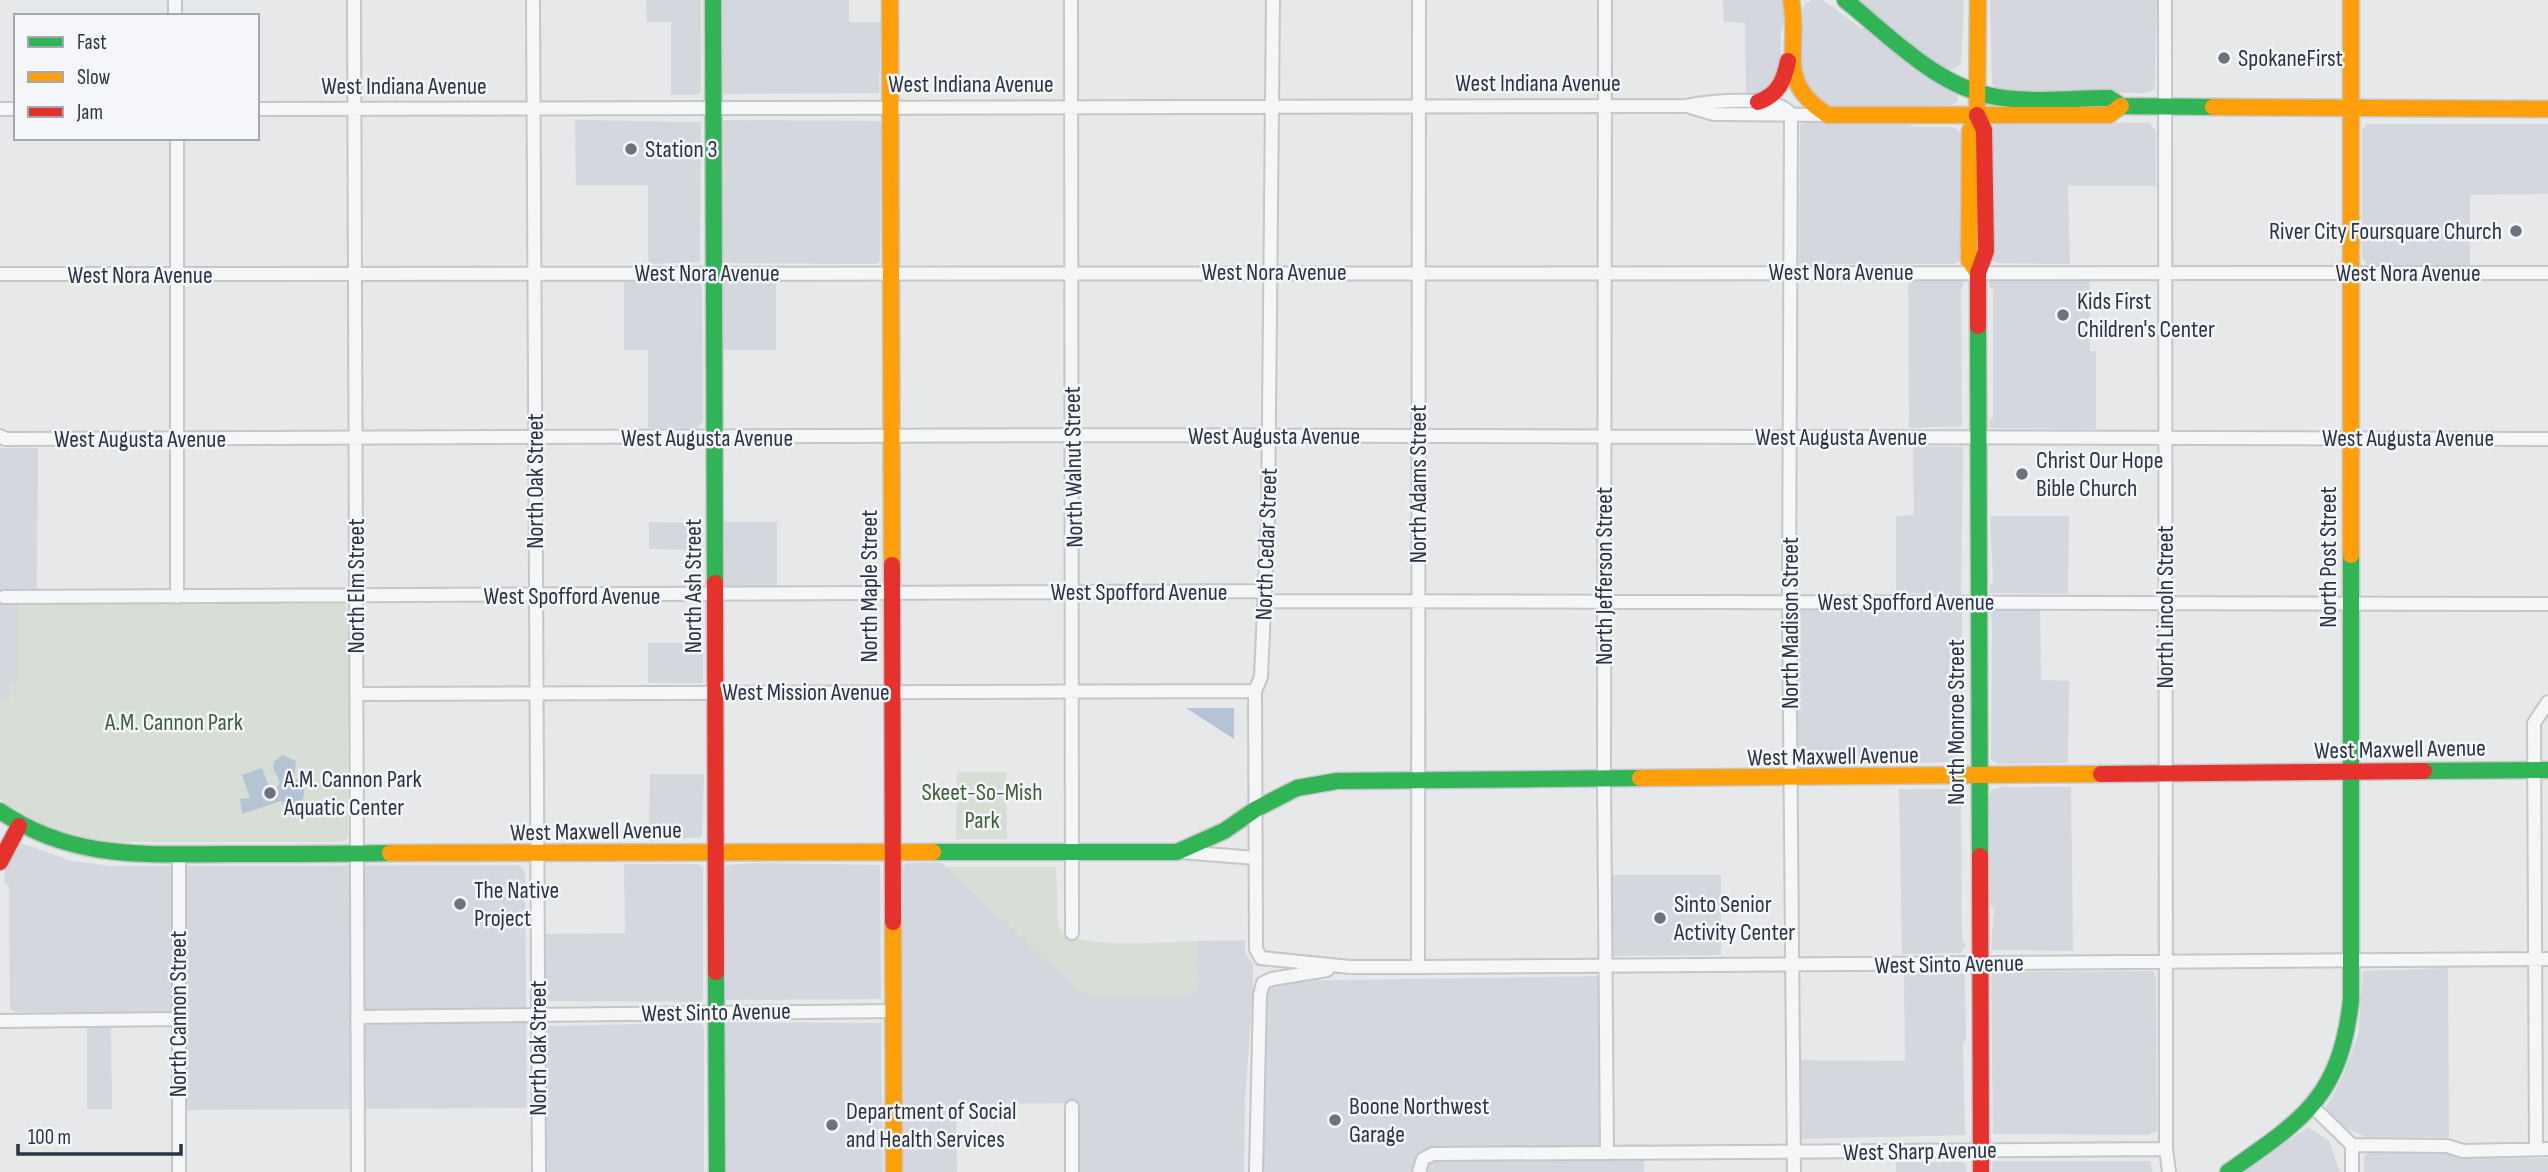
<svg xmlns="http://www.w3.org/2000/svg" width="2548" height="1172" viewBox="0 0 2548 1172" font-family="'Sofia Sans Condensed',sans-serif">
<rect width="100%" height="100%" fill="#e6e8ea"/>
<path fill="#d4d7dd" d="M646 0H701V91L698 95H671V22H647Z
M721 0H849V22H881L879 93 724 94 721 92Z
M1723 0H1782L1786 15 1781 32V72L1769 93 1746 94 1745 23 1724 22Z
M1812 0H1823L1861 28 1875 31 1958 93V101L1952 105 1832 109 1811 99 1798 62 1800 16 1806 3Z
M1853 0H1964L1961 64 1954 69 1945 70Z
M1990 0H2157L2155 89 2145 93 2003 92 1995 89 1992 82Z
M575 120 701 122 700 262 648 264V185H576Z
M726 120 878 121 881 124 880 261 875 264 723 263 722 122Z
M1892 121 1917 127H1954L1962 134V260L1953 264H1799L1800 125 1808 121Z
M2001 121 2150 123 2156 132V186H2068L2070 264 1996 263 1990 257 1992 128Z
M2367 124H2548V194L2470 195V266L2367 265 2362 257V130Z
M695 279 702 286 703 421 697 428H648V350H624V280Z
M776 279V350H722L723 281Z
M1908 279 1964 280 1961 290 1962 426 1909 428Z
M2090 279V351H2096V429L1990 428 1989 420 1993 418V290L1989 287 1990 280Z
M1913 446 1963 447 1961 594 1896 593V516L1914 515Z
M0 448H38L37 590H18V682L9 701H0Z
M1990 516H2069L2068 594 1990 593 1989 586 1993 582Z
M649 522 703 523 702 550 649 549Z
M722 522H777V586H723Z
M1801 608 1962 609 1963 762 1804 765 1798 761 1797 611Z
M1991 609H2040L2041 680 2069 681 2068 763 1998 764 1991 760 1992 620 1989 610Z
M648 643H703V683H648Z
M650 774H704L702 837 649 841Z
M2000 787H2071L2073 951 1991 950 1994 909 1990 904 1989 797 1992 790Z
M1899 789H1959L1964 793 1961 800 1962 940 1966 946 1960 953 1902 954Z
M21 843 72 861 110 866 519 865 525 873 527 1108 185 1110 183 1012H15L10 1009 9 886 4 881 5 869 16 845Z
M755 863 880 865 881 999 726 1000 724 869 727 865Z
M907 863H942L1084 994H1196L1198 941 1245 940V953L1253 964V990L1245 1101 1244 1172H1080L1079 1103 956 1104 957 1172H903L902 867Z
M624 864H698L703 868V999L700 1002 547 1001 544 997 542 934 625 933Z
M1610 875H1721V955L1611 956Z
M2448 968 2449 1137H2366L2348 1129 2330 1116 2326 1107 2343 1076 2358 1035 2363 971Z
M2153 971 2156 977 2157 1131 2147 1135 1993 1134 1991 972Z
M1961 972 1965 976 1966 1041 1963 1044 1965 1135 1799 1139 1800 1060 1905 1061 1904 973Z
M1612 976V1145L1644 1144V1172H1264V989L1270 981Z
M729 1022 881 1023 883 1172H724L725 1024Z
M701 1023 704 1028V1172H545L544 1026Z
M87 1026H111L112 1109H87Z
M2308 1127 2329 1141 2340 1172H2242Z
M2368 1153H2442L2467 1159 2548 1158V1172H2364V1157Z
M2150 1161 2153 1172H1992V1162L1995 1161Z
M1896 1162H1961L1965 1163 1967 1172H1896Z"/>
<path fill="#d6ded6" d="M341 602 348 609V836L343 842H108L68 835 42 825 22 816 0 799V701H9V682H18V603Z
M957 772H1006L1007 839H956Z
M947 867H1056L1058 926C1070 952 1168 941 1198 941L1196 994H1084Z"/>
<path fill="#b4c4d5" d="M1186 708H1234V739Z
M282 755 296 761 294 779 304 780V795L299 810 281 801 242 814 240 799 250 798 242 775 262 768 271 791 276 789 280 782 273 768 274 762Z"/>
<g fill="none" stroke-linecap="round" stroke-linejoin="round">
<defs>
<path id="street" d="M175 0V16
M354 0 358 1172
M533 0 539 1172
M1071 0 1072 933
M1273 0 1268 519 1261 677 1255 691 1256 949 1261 958 1350 967H1418L2548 959
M1605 0 1604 780 1607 1153
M2165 0 2166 1149 2169 1172
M1690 107 1714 114 1828 115
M0 109H16
M257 109 1685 106C1706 102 1780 93 1791 115
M1791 115 1789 602 1794 1172
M177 138V597
M0 274 2548 273
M0 436 5 439 1072 435 2548 439
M4 597 1265 591
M1265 601 2548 604
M356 694 1255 691
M1181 852 1256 858
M179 855V1172
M1418 967 1419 0
M357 1017 894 1011
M0 1021 178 1019
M2311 1105 2352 1145V1172
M1072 1107V1172
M2352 1145 2447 1146 2463 1151 2548 1149
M2536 1149 2534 723 2548 702
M1256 1172 1260 995 1263 983 1272 979 1327 970
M1419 1172 1423 1159 1433 1154 2166 1149"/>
<path id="fast" d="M713 0 715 583
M1845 0C1890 36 1938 88 1997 97 2032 103 2073 98 2109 98L2121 106 2213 107
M1978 326 1980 856
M2424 771 2548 770
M0 811C73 861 147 854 231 854 284 854 337 854 390 853
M933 852H1177L1224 831 1256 809 1297 788 1337 781 1640 778
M716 972 717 1172
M2228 1172C2304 1119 2340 1097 2351 1000V555"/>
<path id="slow" d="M890 0 892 565
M1791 0C1801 52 1774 80 1828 115H2109L2121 106
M1978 0 1977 115 1970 131 1969 260 1978 273
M2351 0V555
M2213 107 2548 109
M1640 778 2101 774
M390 853 933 852
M893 922 894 1172"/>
<path id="jam" d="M1758 102C1778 95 1784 81 1788 61
M1977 115 1984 130 1986 251 1978 273V326
M892 565 893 922
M715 583 716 972
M2101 774 2424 771
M1980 856 1981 1172
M0 862 19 826"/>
</defs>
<use href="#street" stroke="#c4c6c8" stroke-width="16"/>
<use href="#fast" stroke="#c4c6c8" stroke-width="19"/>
<use href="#slow" stroke="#c4c6c8" stroke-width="19"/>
<use href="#jam" stroke="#c4c6c8" stroke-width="19"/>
<use href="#street" stroke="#f5f6f7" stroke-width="12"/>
<use href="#fast" stroke="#30b455" stroke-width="16"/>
<use href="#slow" stroke="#ff9f0a" stroke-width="16"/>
<use href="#jam" stroke="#e5322d" stroke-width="16"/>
</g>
<g fill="#6c737f" stroke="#f4f6f9" stroke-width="2.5">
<circle cx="2224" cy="58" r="7"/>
<circle cx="631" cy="149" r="7"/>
<circle cx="2516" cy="231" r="7"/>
<circle cx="2063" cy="315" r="7"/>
<circle cx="2022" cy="474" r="7"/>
<circle cx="270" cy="793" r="7"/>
<circle cx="460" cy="904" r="7"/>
<circle cx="1660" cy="918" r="7"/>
<circle cx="1335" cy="1120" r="7"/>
<circle cx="832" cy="1125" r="7"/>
</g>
<g text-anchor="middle" stroke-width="5" stroke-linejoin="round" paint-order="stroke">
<g font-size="24" fill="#2b3445" stroke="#f4f6f9" text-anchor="start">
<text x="2238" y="66">SpokaneFirst</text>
<text x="645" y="157">Station 3</text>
<text x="2502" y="239" text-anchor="end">River City Foursquare Church</text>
<text x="2077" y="309">Kids First<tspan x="2077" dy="28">Children's Center</tspan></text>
<text x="2036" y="468">Christ Our Hope<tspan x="2036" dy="28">Bible Church</tspan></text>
<text x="284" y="787">A.M. Cannon Park<tspan x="284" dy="28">Aquatic Center</tspan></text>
<text x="474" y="898">The Native<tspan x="474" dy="28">Project</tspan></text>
<text x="1674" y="912">Sinto Senior<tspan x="1674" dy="28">Activity Center</tspan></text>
<text x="1349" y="1114">Boone Northwest<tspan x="1349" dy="28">Garage</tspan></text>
<text x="846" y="1119">Department of Social<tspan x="846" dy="28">and Health Services</tspan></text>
</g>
<g font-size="24" fill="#2b3445" stroke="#f4f6f9">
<text x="1538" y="91">West Indiana Avenue</text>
<text x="971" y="92">West Indiana Avenue</text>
<text x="404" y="94">West Indiana Avenue</text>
<text x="1274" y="280">West Nora Avenue</text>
<text x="1841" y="280">West Nora Avenue</text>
<text x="707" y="281">West Nora Avenue</text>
<text x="2408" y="281">West Nora Avenue</text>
<text x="140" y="283">West Nora Avenue</text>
<text x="1274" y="444">West Augusta Avenue</text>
<text x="1841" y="445">West Augusta Avenue</text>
<text x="707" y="446">West Augusta Avenue</text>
<text x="2408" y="446">West Augusta Avenue</text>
<text x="140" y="447">West Augusta Avenue</text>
<text transform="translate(1073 467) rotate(-91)" y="8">North Walnut Street</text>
<text transform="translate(535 481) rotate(-90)" y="8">North Oak Street</text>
<text transform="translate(1418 484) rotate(-90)" y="8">North Adams Street</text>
<text transform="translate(1266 544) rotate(-88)" y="8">North Cedar Street</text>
<text transform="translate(2328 557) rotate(-90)" y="8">North Post Street</text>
<text transform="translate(1604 576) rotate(-90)" y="8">North Jefferson Street</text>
<text transform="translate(356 586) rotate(-90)" y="8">North Elm Street</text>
<text transform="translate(693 586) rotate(-90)" y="8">North Ash Street</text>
<text transform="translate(869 586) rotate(-90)" y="8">North Maple Street</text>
<text x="1139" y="600">West Spofford Avenue</text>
<text x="572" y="604">West Spofford Avenue</text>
<text x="1906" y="610">West Spofford Avenue</text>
<text transform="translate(2165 607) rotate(-90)" y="8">North Lincoln Street</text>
<text transform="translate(1790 623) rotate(-90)" y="8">North Madison Street</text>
<text x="806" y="700">West Mission Avenue</text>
<text transform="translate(1956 722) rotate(-90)" y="8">North Monroe Street</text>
<text transform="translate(2400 749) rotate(-1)" y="8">West Maxwell Avenue</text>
<text transform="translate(1833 756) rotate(-1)" y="8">West Maxwell Avenue</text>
<text transform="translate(596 831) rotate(-1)" y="8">West Maxwell Avenue</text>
<text transform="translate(1949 964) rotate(-1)" y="8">West Sinto Avenue</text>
<text transform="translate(716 1012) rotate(-1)" y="8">West Sinto Avenue</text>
<text transform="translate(178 1014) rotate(-90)" y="8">North Cannon Street</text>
<text transform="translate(538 1048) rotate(-90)" y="8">North Oak Street</text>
<text transform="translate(1920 1151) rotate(-1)" y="8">West Sharp Avenue</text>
</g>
<g font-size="24" fill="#3f6138" stroke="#f4f6f9">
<text x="174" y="730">A.M. Cannon Park</text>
<text x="982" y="800">Skeet-So-Mish<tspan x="982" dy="28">Park</tspan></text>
</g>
</g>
<rect x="14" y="14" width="245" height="126" fill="#f4f6f9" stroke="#a4a8b1" stroke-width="2"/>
<rect x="28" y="37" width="35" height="10" fill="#30b455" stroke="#a4a8b1" stroke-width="2"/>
<text x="77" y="49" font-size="21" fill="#2b3445">Fast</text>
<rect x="28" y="72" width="35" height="10" fill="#ff9f0a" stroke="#a4a8b1" stroke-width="2"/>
<text x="77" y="84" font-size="21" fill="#2b3445">Slow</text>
<rect x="28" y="107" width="35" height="10" fill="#e5322d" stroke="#a4a8b1" stroke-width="2"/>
<text x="77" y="119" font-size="21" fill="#2b3445">Jam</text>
<path d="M18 1144v10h163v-10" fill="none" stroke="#2b3445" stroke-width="3.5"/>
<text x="28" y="1144" font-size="21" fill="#2b3445" stroke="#f4f6f9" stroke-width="5" paint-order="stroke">100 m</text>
</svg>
